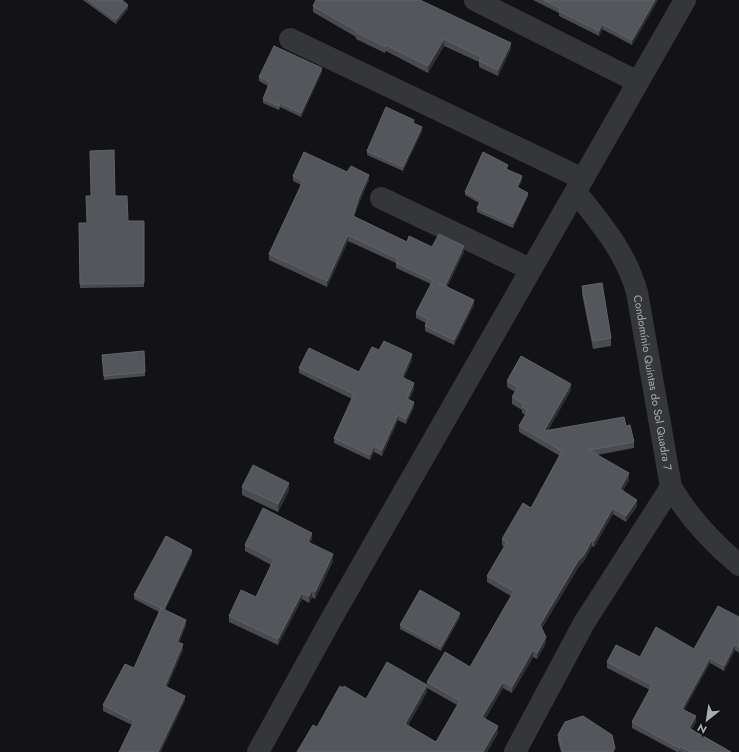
<svg xmlns="http://www.w3.org/2000/svg" width="739" height="752" viewBox="0 0 739 752" font-family="Jost,sans-serif">
<rect width="100%" height="100%" fill="#131315"/>
<g fill="none" stroke-linecap="round" stroke-linejoin="round">
<g stroke="#34363a" stroke-width="22">
<path d="M475 0 638 82"/>
<path d="M290 39 583 179"/>
<path id="s1" d="M576 192C602 225 625 251 637 292L671 487C689 518 712 542 739 565"/>
<path d="M381 198 530 269"/>
<path d="M258 752 334 614 685 0"/>
<path d="M515 752 584 623 671 487"/>
</g>
</g>
<path fill="#494b50" d="M83 0H122L128 9 116 24Z
M533 0H658L632 45 602 29 599 36 559 16V13Z
M313 6 511 49 498 76 479 67V62L444 46 428 73 386 51 385 53 356 39V37L313 12Z
M322 72 301 117 280 107 279 110 263 103V99L268 86 259 81V77Z
M414 124 422 131 403 171 367 155V151Z
M508 168 507 169 522 180 518 188 528 196 513 228 477 212V208L479 203 465 195V192Z
M347 172 369 180 359 203 354 217 407 242 432 247 464 252 447 287 474 305 454 345 425 331V326L426 323 416 318V313L431 284 396 268V263L348 241 327 287 269 260V254L301 185 293 181V176Z
M115 196 128 221H144V287L80 288 79 223H87Z
M582 286 611 338V346L593 349 582 294Z
M379 350 412 360 404 378 414 389 409 400 414 407 406 424 398 420 382 456 374 452 370 460 334 443V438L352 399 299 373V368L359 372Z
M102 355 145 372V376L104 380Z
M507 381 571 390 548 430 626 426 634 442V448L597 455 629 480 623 490 637 506 626 522 613 514 594 547 592 546 584 561 578 568 542 628 546 643 537 659 533 657 512 693 503 688 485 719 498 733 487 752H297L317 727 366 699 427 692 408 725 436 742 457 705 427 688V682L470 667 511 596 487 582V576L504 547 502 545V539L531 508 560 456 519 432V426L526 415 522 413V410L512 404V397L515 392 507 387Z
M242 487 289 490 278 512 242 495Z
M312 539 310 543 333 561 315 599 312 597 309 603 302 599 278 645 229 622V616L256 597 271 565 245 551V545Z
M192 554 165 610 186 625 179 643 183 650 167 687 185 701 132 725 103 711V705L134 668 159 612 134 599V595Z
M460 617 441 651 400 629V625Z
M739 617V653L735 650 724 671 710 663 684 710 696 722 691 730 731 752H681L680 751 679 752H677L632 728V722L650 690 607 668V662L640 657 694 649Z
M558 735 615 752H561L558 741Z"/>
<path fill="#2f3034" d="M655 0H658L632 45V40Z
M128 5V9L116 24V20Z
M602 24V29L599 36V31Z
M444 39V46L428 73V66Z
M511 43V49L498 76V70Z
M322 68V72L301 117V113Z
M422 127V131L403 171V167Z
M369 175V180L359 203 353 222V216L359 197Z
M522 176V180L517 191V187Z
M528 193V196L513 228V224Z
M348 235V241L327 287V281Z
M464 246V252L445 291V286Z
M474 300V305L454 345V340Z
M412 354V360L402 383V377Z
M414 383V389L407 404V399Z
M571 384V390L544 437V431Z
M414 402V407L406 424V419Z
M398 415V420L382 456V450Z
M374 446V452L370 460V455Z
M629 473V480L620 495V489Z
M289 483V490L278 512V504Z
M637 500V506L626 522V516Z
M613 508V514L594 547V541Z
M312 533V539L308 548V542Z
M592 540V546L584 561 578 568 540 631V625L578 561Z
M192 550V554L163 614V610Z
M333 554V561L315 599V592Z
M312 590V597L309 603V596Z
M302 593V599L278 645V639Z
M460 613V617L441 651V647Z
M186 620V625L177 647V642Z
M546 637V643L537 659V653Z
M183 644V650L165 691V686Z
M735 644V650L724 671V666Z
M533 650V657L512 693V687Z
M710 658V663L682 714V709Z
M503 682V688L482 723V717Z
M427 685V692L405 730V724Z
M185 696V701L161 752H158Z
M696 716V722L689 734V728Z
M498 726V733L487 752H483Z"/>
<path fill="#53565a" stroke="#606468" d="M88 0H122L128 5 116 20Z
M316 0H420L511 43 498 70 479 61 481 57 444 39 428 66 386 45 385 47 356 32 357 31 313 6Z
M543 0H655L632 40 602 24 599 31 559 11 560 8Z
M274 46 322 68 301 113 280 103 279 106 263 99 270 82 259 77Z
M386 107 414 120 413 123 422 127 403 167 367 151Z
M114 150 115 196H127L128 221H144V283L80 284 79 223H87L86 196H91L90 151Z
M304 152 347 172 351 166 369 175 359 197 353 216 407 242 409 236 432 247 439 234 464 246 445 286 439 283 474 300 454 340 425 326 428 319 416 313 433 280 396 263 398 259 348 235 327 281 269 254 303 181 293 176Z
M483 152 508 165 506 169 522 176 517 187 528 193 513 224 477 208 481 200 465 192Z
M602 283 611 338 593 341 582 286Z
M384 341 412 354 402 377 414 383 407 399 414 402 406 419 398 415 382 450 374 446 370 455 334 438 354 394 299 368 309 348 359 372 372 347 379 350Z
M144 351 145 372 104 376 102 355Z
M521 356 571 384 544 431 624 417 626 426 630 425 634 442 589 450 629 473 620 489 637 500 626 516 613 508 594 541 592 540 584 555 578 561 540 625 546 637 537 653 533 650 512 687 503 682 482 717 498 726 483 752H297L313 725 317 727 340 686 343 688 344 686 366 699 387 662 427 685 405 724 436 742 460 701 427 682 445 652 470 667 514 591 487 576 507 542 502 539 523 503 531 508 562 451 519 426 528 410 522 407 524 404 512 397 518 387 507 381Z
M253 465 289 483 278 504 242 487Z
M263 508 312 533 308 542 333 554 315 592 312 590 309 596 302 593 278 639 229 616 241 590 256 597 274 559 245 545Z
M166 536 192 550 164 609 161 608 134 595Z
M420 590 460 613 441 647 400 625Z
M718 606 739 617V648L735 644 724 666 710 658 682 709 696 716 689 728 731 752H690L680 746 679 748 632 722 652 685 607 662 616 645 640 657 656 627 694 649Z
M161 608 186 620 177 642 183 644 165 686 185 696 158 752H119L134 721 103 705 125 664 134 668Z
M583 716 612 735 615 748 613 752H563L558 735 565 722Z"/>
<g text-anchor="middle" stroke-width="3.5" stroke-linejoin="round" paint-order="stroke">
<g font-size="11" fill="#a5adb4" stroke="#0e0f10">
<text dy="4" stroke="none"><textPath href="#s1" startOffset="210">Condomínio Quintas do Sol Quadra 7</textPath></text>
</g>
</g>
<g transform="translate(707 720) rotate(210)" stroke="#0e0f10" stroke-width="3" paint-order="stroke">
<path d="M0-3L7 15L0 10L-7 15Z" fill="#a5adb4"/>
<text y="-6" font-size="11" font-weight="bold" text-anchor="middle" fill="#a5adb4">N</text>
</g>
</svg>
